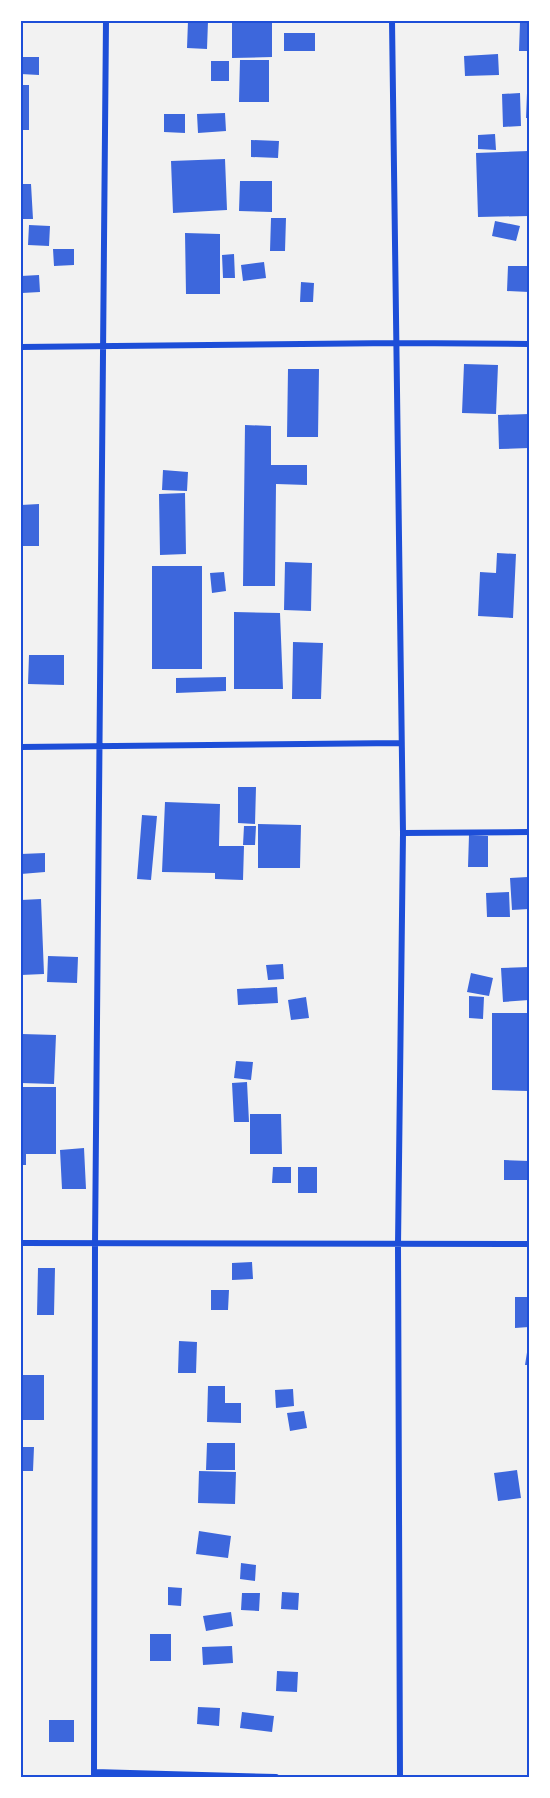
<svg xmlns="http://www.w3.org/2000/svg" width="550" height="1798" viewBox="0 0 550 1798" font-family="'DM Sans',sans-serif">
<rect width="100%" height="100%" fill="#f2f2f2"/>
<path fill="#3d67dc" d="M188 21H208L207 49 187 48Z
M232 21H272V57L232 58Z
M520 22H529V51H519Z
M284 33H315V51H284Z
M498 54 499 75 465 76 464 56Z
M21 57H39V75L21 74Z
M240 60H269V102H239Z
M211 61H229V81H211Z
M21 85H29V130H21Z
M520 93 521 126 503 127 502 94Z
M527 93H529V118H526Z
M225 113 226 131 198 133 197 114Z
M164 114H185V133L164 132Z
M495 134 496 150 478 149V135Z
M251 140 279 141 278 158 251 157Z
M529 151V216L478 217 476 153Z
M225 159 227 210 173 213 171 161Z
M240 181H272V212L239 211Z
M21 184H31L33 219H21Z
M271 218H286L285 251H270Z
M495 221 520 226 516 241 492 236Z
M29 225 50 226 49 246 28 245Z
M185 233 220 234V294H186Z
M53 249H74V265L54 266Z
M234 254 235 278H223L222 255Z
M264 262 266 278 243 281 241 265Z
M508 266H529V292L507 291Z
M39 275 40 292 22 293 21 276Z
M301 282 314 283 313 302H300Z
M464 364 498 365 496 414 462 413Z
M288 369H319L318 437H287Z
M529 414V448L499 449 498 415Z
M245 425 271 426V465H307V485L276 484 275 586H243Z
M163 470 188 472 187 491 162 490Z
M185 493 186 554 160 555 159 494Z
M39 504V546H21V505Z
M497 553 516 554 513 618 478 616 480 572 496 573Z
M285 562 312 563 311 611 284 610Z
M152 566H202V669H152Z
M224 572 226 591 212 593 210 573Z
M234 612 280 613 283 689H234Z
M293 642 323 643 321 699H292Z
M29 655H64V685L28 684Z
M226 677V691L176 693V678Z
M238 787H256L255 824 238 823Z
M165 802 220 804 219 846H244L243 880 215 879V873L162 872Z
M142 815 157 816 151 880 137 879Z
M258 824 301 825 300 868H258Z
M244 826H256L255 845H243Z
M469 835 488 836V867H468Z
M45 853V872L21 874V854Z
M528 877 529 909 512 910 510 878Z
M509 892 510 917H487L486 893Z
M41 899 44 974 21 975V900Z
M48 956 78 957 77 983 47 982Z
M283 964 284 979 268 980 266 965Z
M529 967V1000L503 1002 501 968Z
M471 973 493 978 489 996 467 992Z
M277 987 278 1003 238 1005 237 989Z
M469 996 484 997 483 1019 469 1018Z
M306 997 309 1018 291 1020 288 1000Z
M492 1013H529V1091L492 1090Z
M22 1034 56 1035 54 1084 21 1083Z
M236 1061 253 1062 251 1080 234 1078Z
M247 1082 249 1122H234L232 1083Z
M21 1087H56V1154H26V1165H21Z
M250 1114H281L282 1154H250Z
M84 1148 86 1189H62L60 1150Z
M504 1160 529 1161V1180H504Z
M273 1167H291V1183H272Z
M298 1167H317V1193H298Z
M252 1262 253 1279 232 1280V1263Z
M38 1268H55L54 1315H37Z
M211 1290H229L228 1310H211Z
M515 1297H529V1327L515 1328Z
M179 1341 197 1342 196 1373H178Z
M528 1346H529V1365H525Z
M21 1375H44V1420H21Z
M208 1386H225V1403H241V1423L207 1422Z
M293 1389 294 1406 276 1408 275 1390Z
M304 1411 307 1428 290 1431 287 1413Z
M207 1443H235V1470H206Z
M21 1447H34L33 1471H21Z
M517 1470 521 1498 498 1501 494 1473Z
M199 1471 236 1472 235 1504 198 1503Z
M199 1531 231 1536 228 1558 196 1554Z
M241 1563 256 1565 255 1581 240 1579Z
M168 1587 182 1588 181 1606 168 1605Z
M282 1592 299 1593 298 1610 281 1609Z
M242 1593H260L259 1611 241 1610Z
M231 1612 233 1626 206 1631 203 1616Z
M150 1634H171V1661H150Z
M232 1646 233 1663 203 1665 202 1647Z
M277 1671 298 1672 297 1692 276 1691Z
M198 1707 220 1708 219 1726 197 1724Z
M242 1712 274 1716 272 1732 240 1728Z
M49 1720H74V1742H49Z"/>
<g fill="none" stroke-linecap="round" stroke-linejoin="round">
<path stroke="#1d4ed8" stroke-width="6" d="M392 21 403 833 398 1245 400 1777
M21 347 397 343 529 344
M21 747 401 743
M403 833 529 832
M21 1243 529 1244
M94 1772 276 1777
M94 1777 95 1244 106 21"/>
</g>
<rect width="550" height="1798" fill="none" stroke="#ffffff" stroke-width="45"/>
<rect x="22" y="22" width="506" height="1754" fill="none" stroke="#1d4ed8" stroke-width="2"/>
</svg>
